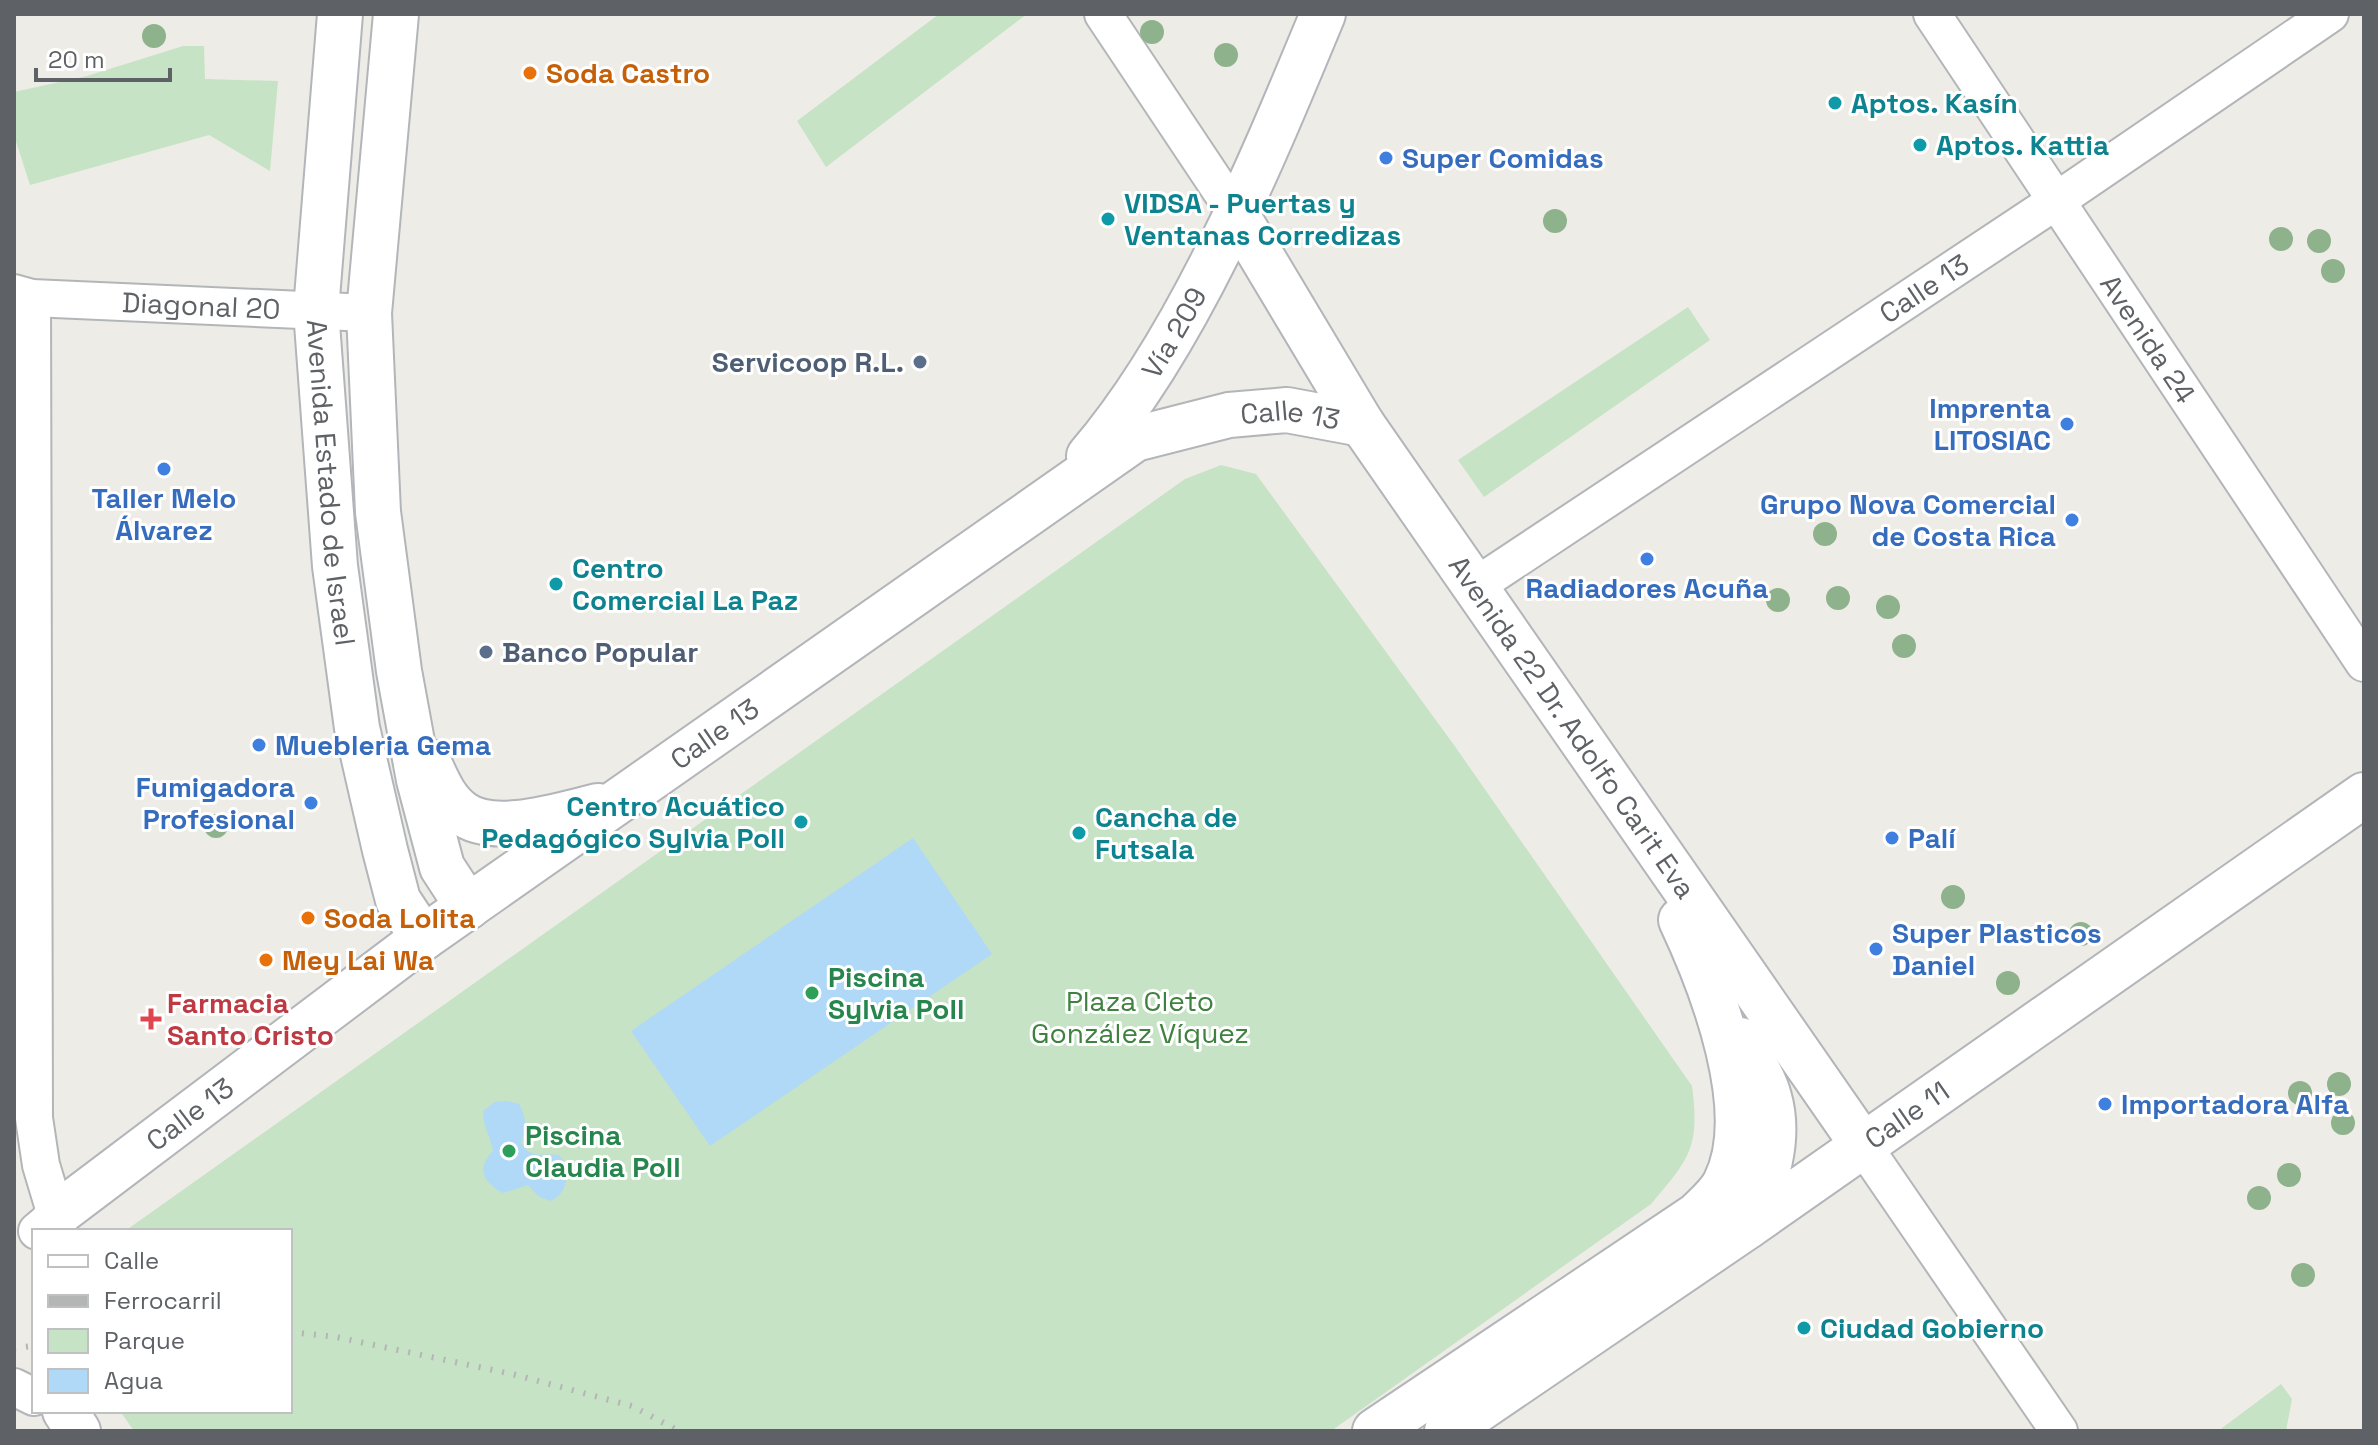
<svg xmlns="http://www.w3.org/2000/svg" width="2378" height="1445" viewBox="0 0 2378 1445" font-family="'Space Grotesk',sans-serif">
<rect width="100%" height="100%" fill="#eeece6"/>
<path fill="#c6e3c5" d="M939 14H1027L826 167 797 121Z
M183 46H204L205 79 278 81 270 171 209 135 30 185 14 135V92L87 76Z
M1688 307 1710 340 1484 497 1458 460Z
M1221 465 1256 474 1454 745 1692 1086C1700 1147 1690 1158 1651 1204L1331 1431H134L120 1411H290V1231H125L1185 479Z
M2281 1384 2292 1399 2286 1431H2218Z"/>
<path fill="#afd9f6" d="M913 838 992 954 710 1146 631 1031Z
M507 1101 519 1104C527 1120 527 1126 521 1142 529 1160 542 1153 559 1155L568 1167C567 1181 565 1195 550 1201L538 1196 528 1185 503 1193C483 1182 476 1169 493 1151 490 1135 483 1127 483 1111L495 1102Z"/>
<g fill="none" stroke-linecap="round" stroke-linejoin="round">
<defs>
<g id="street">
<path d="M1103 14 1235 212"/>
<path id="s1" d="M1932 14 2364 663"/>
<path id="s2" d="M14 293 32 298 369 313"/>
<path d="M32 298 34 1118 41 1165 56 1215 37 1231"/>
<path id="s3" d="M1474 587 2056 201 2330 14"/>
<path d="M1862 1144 2059 1431"/>
<path d="M14 1387 34 1397"/>
</g>
<g id="secondary">
<path id="s4" d="M340 14 316 310 335 566 357 728 385 850 398 900 423 938"/>
<path d="M396 14 369 313 378 512 399 671 419 780 442 867 468 907"/>
<path id="s5" d="M1235 212 1362 424 1862 1144"/>
<path id="s6" d="M1089 456C1189 340 1264 156 1323 14"/>
<path d="M428 761C437 780 444 800 462 813 494 837 563 814 598 806"/>
<path d="M1740 1040C1750 1058 1764 1078 1769 1097 1782 1142 1764 1185 1748 1226"/>
<path id="s7" d="M53 1231 56 1215 423 938 1135 439 1229 415 1287 410 1362 424"/>
<path d="M65 1411 78 1431"/>
<path d="M1375 1431 1697 1215C1706 1206 1719 1195 1725 1183 1761 1112 1712 986 1681 920"/>
<path id="s8" d="M1447 1431 1748 1226 2364 795"/>
</g>
</defs>
<use href="#street" stroke="#b3b6b9" stroke-width="40"/>
<use href="#secondary" stroke="#b2b5b9" stroke-width="48"/>
<use href="#street" stroke="#fff" stroke-width="36"/>
<use href="#secondary" stroke="#fff" stroke-width="44"/>
<path stroke="#b4b5b5" stroke-width="6" stroke-dasharray="2 10" stroke-linecap="butt" d="M290 1332 336 1337 512 1374 632 1406 679 1431
M14 1348 34 1346"/>
</g>
<g fill="#8eb28b">
<circle cx="1152" cy="32" r="12"/>
<circle cx="154" cy="36" r="12"/>
<circle cx="1226" cy="55" r="12"/>
<circle cx="1555" cy="221" r="12"/>
<circle cx="2281" cy="239" r="12"/>
<circle cx="2319" cy="241" r="12"/>
<circle cx="2333" cy="271" r="12"/>
<circle cx="1825" cy="534" r="12"/>
<circle cx="1838" cy="598" r="12"/>
<circle cx="1778" cy="600" r="12"/>
<circle cx="1888" cy="607" r="12"/>
<circle cx="1904" cy="646" r="12"/>
<circle cx="216" cy="826" r="12"/>
<circle cx="1953" cy="897" r="12"/>
<circle cx="2081" cy="934" r="12"/>
<circle cx="2008" cy="983" r="12"/>
<circle cx="2339" cy="1084" r="12"/>
<circle cx="2300" cy="1093" r="12"/>
<circle cx="2343" cy="1123" r="12"/>
<circle cx="2289" cy="1175" r="12"/>
<circle cx="2259" cy="1198" r="12"/>
<circle cx="2303" cy="1275" r="12"/>
</g>
<g fill="#e8710a" stroke="#fff" stroke-width="3">
<circle cx="530" cy="73" r="8"/>
<circle cx="308" cy="918" r="8"/>
<circle cx="266" cy="960" r="8"/>
</g>
<g fill="#0f9aa8" stroke="#fff" stroke-width="3">
<circle cx="1835" cy="103" r="8"/>
<circle cx="1920" cy="145" r="8"/>
<circle cx="1108" cy="219" r="8"/>
<circle cx="556" cy="584" r="8"/>
<circle cx="801" cy="822" r="8"/>
<circle cx="1079" cy="833" r="8"/>
<circle cx="1804" cy="1328" r="8"/>
</g>
<g fill="#3f7fe0" stroke="#fff" stroke-width="3">
<circle cx="1386" cy="158" r="8"/>
<circle cx="2067" cy="424" r="8"/>
<circle cx="164" cy="469" r="8"/>
<circle cx="2072" cy="520" r="8"/>
<circle cx="1647" cy="559" r="8"/>
<circle cx="259" cy="745" r="8"/>
<circle cx="311" cy="803" r="8"/>
<circle cx="1892" cy="838" r="8"/>
<circle cx="1876" cy="949" r="8"/>
<circle cx="2105" cy="1104" r="8"/>
</g>
<g fill="#5c6f8a" stroke="#fff" stroke-width="3">
<circle cx="920" cy="362" r="8"/>
<circle cx="486" cy="652" r="8"/>
</g>
<g fill="#2e9e5b" stroke="#fff" stroke-width="3">
<circle cx="812" cy="993" r="8"/>
<circle cx="509" cy="1151" r="8"/>
</g>
<path fill="#e0444e" stroke="#fff" stroke-width="3" d="M147 1007h8v8h8v8h-8v8h-8v-8h-8v-8h8z"/>
<g text-anchor="middle" stroke-width="6" stroke-linejoin="round" paint-order="stroke">
<g font-size="28" font-weight="bold" fill="#c56008" stroke="#fff" text-anchor="start">
<text x="546" y="83">Soda Castro</text>
<text x="324" y="928">Soda Lolita</text>
<text x="282" y="970">Mey Lai Wa</text>
</g>
<g font-size="28" font-weight="bold" fill="#0d838f" stroke="#fff" text-anchor="start">
<text x="1851" y="113">Aptos. Kasín</text>
<text x="1936" y="155">Aptos. Kattia</text>
<text x="1124" y="213">VIDSA - Puertas y<tspan x="1124" dy="32">Ventanas Corredizas</tspan></text>
<text x="572" y="578">Centro<tspan x="572" dy="32">Comercial La Paz</tspan></text>
<text x="785" y="816" text-anchor="end">Centro Acuático<tspan x="785" dy="32">Pedagógico Sylvia Poll</tspan></text>
<text x="1095" y="827">Cancha de<tspan x="1095" dy="32">Futsala</tspan></text>
<text x="1820" y="1338">Ciudad Gobierno</text>
</g>
<g font-size="28" font-weight="bold" fill="#366cbe" stroke="#fff" text-anchor="start">
<text x="1402" y="168">Super Comidas</text>
<text x="2051" y="418" text-anchor="end">Imprenta<tspan x="2051" dy="32">LITOSIAC</tspan></text>
<text x="164" y="508" text-anchor="middle">Taller Melo<tspan x="164" dy="32">Álvarez</tspan></text>
<text x="2056" y="514" text-anchor="end">Grupo Nova Comercial<tspan x="2056" dy="32">de Costa Rica</tspan></text>
<text x="1647" y="598" text-anchor="middle">Radiadores Acuña</text>
<text x="275" y="755">Muebleria Gema</text>
<text x="295" y="797" text-anchor="end">Fumigadora<tspan x="295" dy="32">Profesional</tspan></text>
<text x="1908" y="848">Palí</text>
<text x="1892" y="943">Super Plasticos<tspan x="1892" dy="32">Daniel</tspan></text>
<text x="2121" y="1114">Importadora Alfa</text>
</g>
<g font-size="28" fill="#5e6165" stroke="#fff">
<text dy="10" stroke="none"><textPath href="#s3" startOffset="540">Calle 13</textPath></text>
<text dy="10" stroke="none"><textPath href="#s2" startOffset="188">Diagonal 20</textPath></text>
<text dy="10" stroke="none"><textPath href="#s6" startOffset="150">Vía 209</textPath></text>
<text dy="10" stroke="none"><textPath href="#s1" startOffset="390">Avenida 24</textPath></text>
<text dy="10" stroke="none"><textPath href="#s7" startOffset="1504">Calle 13</textPath></text>
<text dy="10" stroke="none"><textPath href="#s4" startOffset="470">Avenida Estado de Israel</textPath></text>
<text dy="10" stroke="none"><textPath href="#s5" startOffset="616">Avenida 22 Dr. Adolfo Carit Eva</textPath></text>
<text dy="10" stroke="none"><textPath href="#s7" startOffset="832">Calle 13</textPath></text>
<text dy="10" stroke="none"><textPath href="#s8" startOffset="558">Calle 11</textPath></text>
<text dy="10" stroke="none"><textPath href="#s7" startOffset="184">Calle 13</textPath></text>
</g>
<g font-size="28" font-weight="bold" fill="#4e5e75" stroke="#fff" text-anchor="end">
<text x="904" y="372">Servicoop R.L.</text>
<text x="502" y="662" text-anchor="start">Banco Popular</text>
</g>
<g font-size="28" font-weight="bold" fill="#27864d" stroke="#fff" text-anchor="start">
<text x="828" y="987">Piscina<tspan x="828" dy="32">Sylvia Poll</tspan></text>
<text x="525" y="1145">Piscina<tspan x="525" dy="32">Claudia Poll</tspan></text>
</g>
<g font-size="28" fill="#3f8240" stroke="#fff">
<text x="1140" y="1011">Plaza Cleto<tspan x="1140" dy="32">González Víquez</tspan></text>
</g>
<g font-size="28" font-weight="bold" fill="#be3a42" stroke="#fff" text-anchor="start">
<text x="167" y="1013">Farmacia<tspan x="167" dy="32">Santo Cristo</tspan></text>
</g>
</g>
<rect width="2378" height="1445" fill="none" stroke="#5e6165" stroke-width="32"/>
<rect x="32" y="1229" width="260" height="184" fill="#ffffff" stroke="#bfc0c1" stroke-width="2"/>
<rect x="48" y="1255" width="40" height="12" fill="#ffffff" stroke="#bfc0c1" stroke-width="2"/>
<text x="104" y="1269" font-size="24" fill="#5e6165">Calle</text>
<rect x="48" y="1295" width="40" height="12" fill="#b4b5b5" stroke="#bfc0c1" stroke-width="2"/>
<text x="104" y="1309" font-size="24" fill="#5e6165">Ferrocarril</text>
<rect x="48" y="1329" width="40" height="24" fill="#c6e3c5" stroke="#bfc0c1" stroke-width="2"/>
<text x="104" y="1349" font-size="24" fill="#5e6165">Parque</text>
<rect x="48" y="1369" width="40" height="24" fill="#afd9f6" stroke="#bfc0c1" stroke-width="2"/>
<text x="104" y="1389" font-size="24" fill="#5e6165">Agua</text>
<path d="M36 68v12h134v-12" fill="none" stroke="#5e6165" stroke-width="4"/>
<text x="48" y="68" font-size="24" fill="#5e6165" stroke="#ffffff" stroke-width="6" paint-order="stroke">20 m</text>
</svg>
